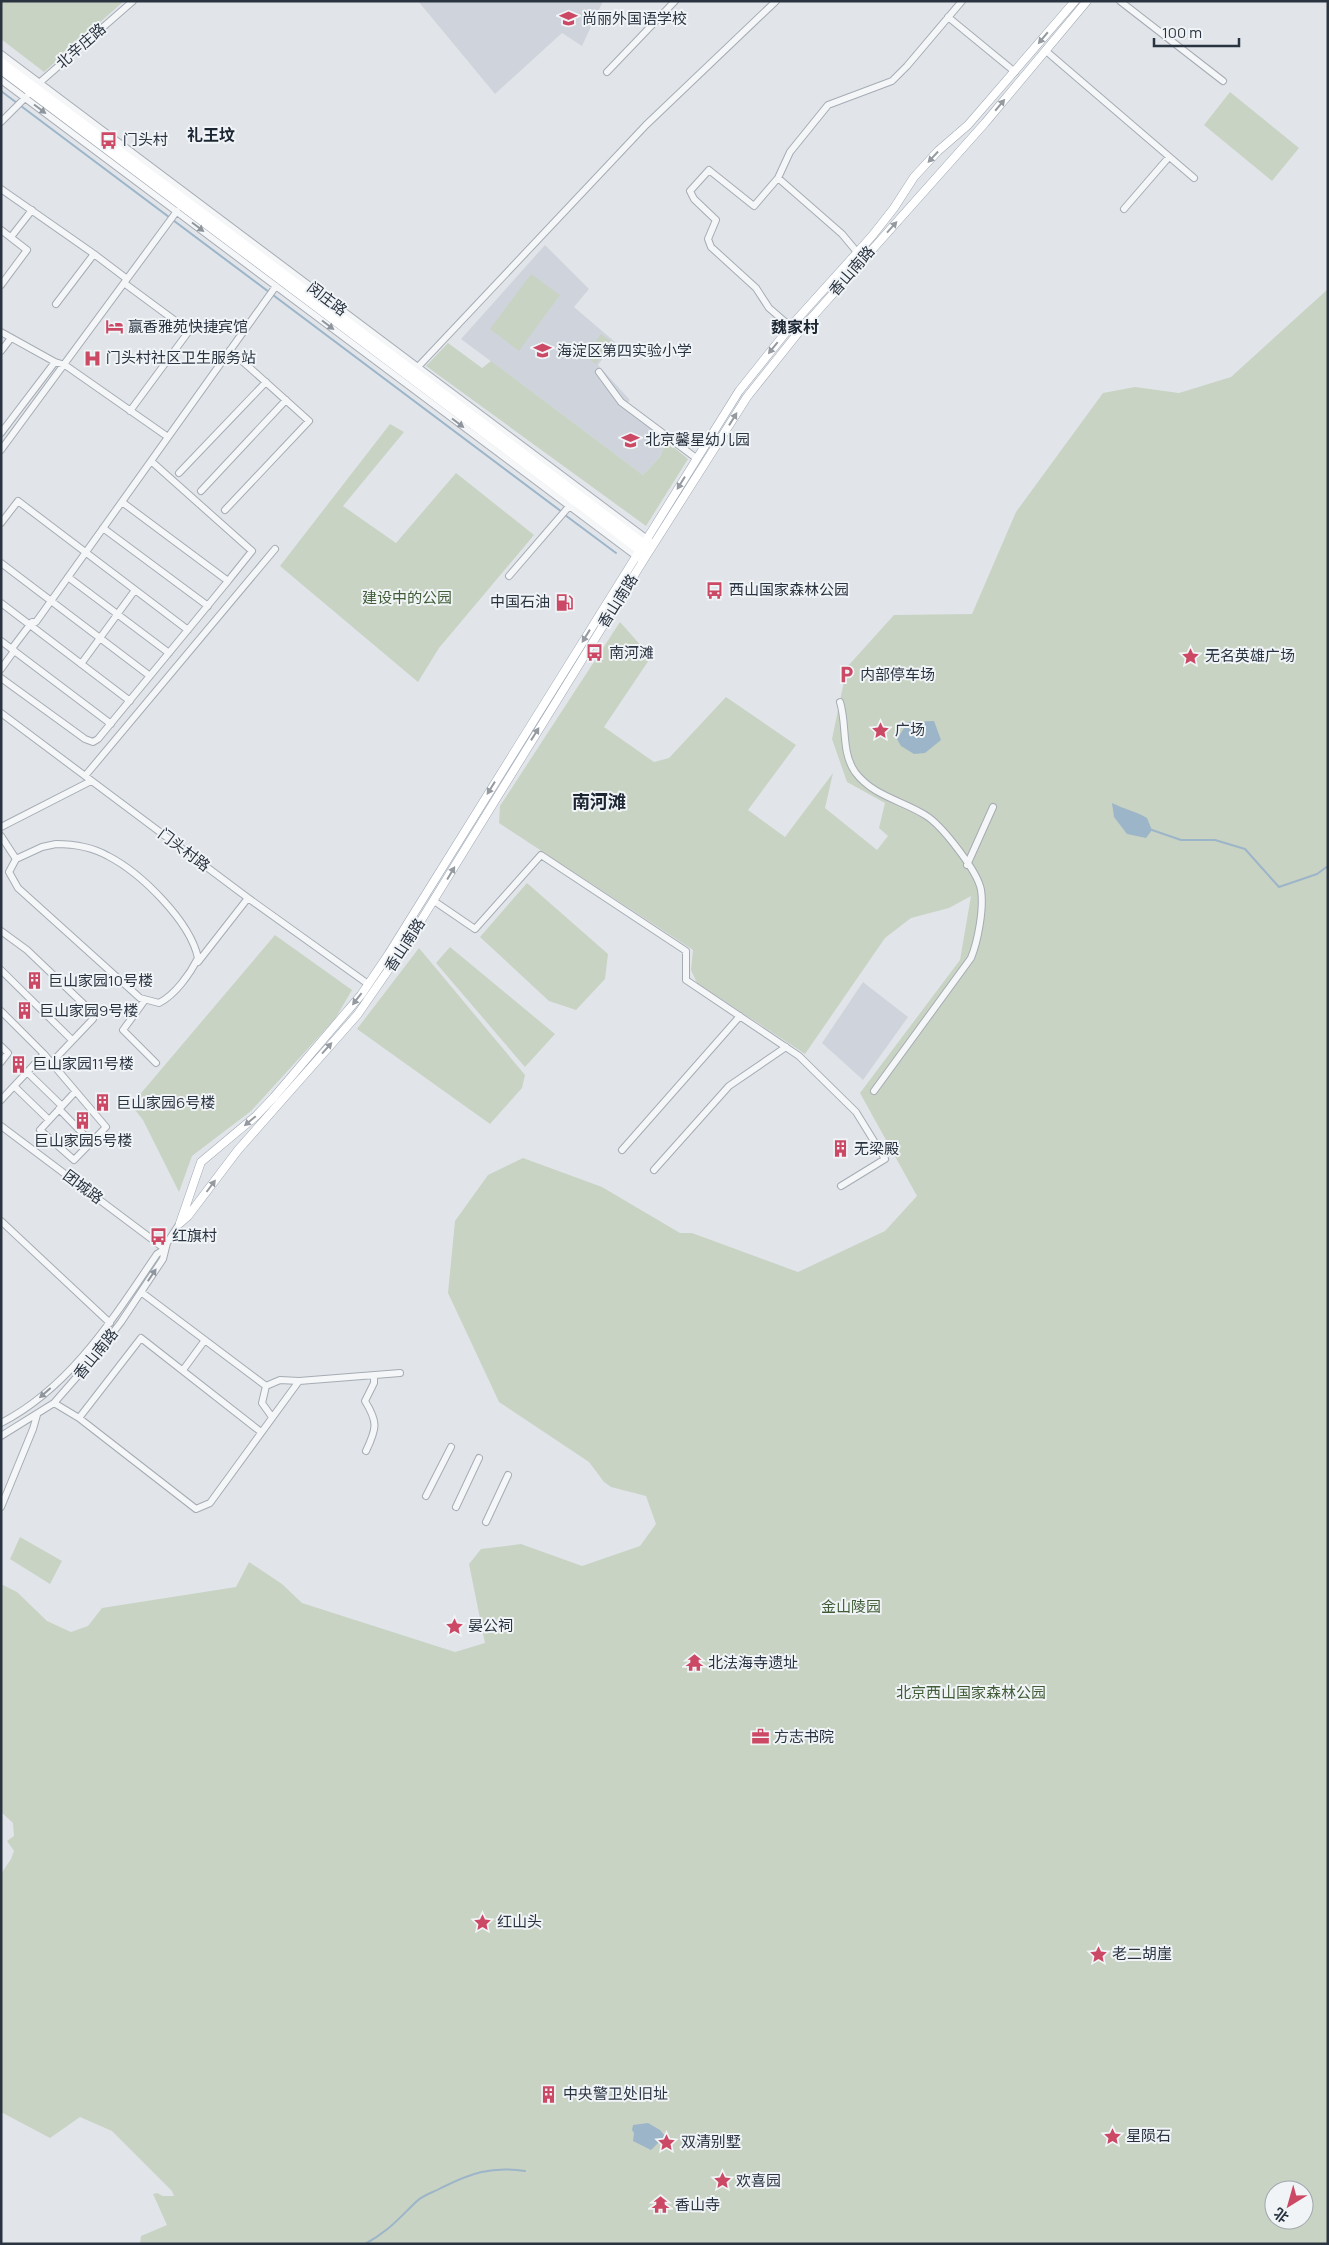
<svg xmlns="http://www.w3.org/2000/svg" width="1329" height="2245" viewBox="0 0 1329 2245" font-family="Manrope,'Noto Sans SC',sans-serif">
<rect width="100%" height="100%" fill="#e1e5ea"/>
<path fill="#cfd4dc" d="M418 1H603L582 46 562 33 495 94Z
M545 245 589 289 574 307 615 342 598 365 630 400 623 407 666 441 660 457 643 475 461 339Z
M863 982 908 1017 863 1080 822 1043Z"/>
<path fill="#c8d3c3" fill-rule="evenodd" d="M1 1H124L44 72 1 39Z
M1230 92 1299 148 1272 181 1204 125Z
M531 274 560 295 519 351 490 329Z
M1328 289V2244H140L141 2236 167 2225 153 2194 157 2193 163 2196H174L172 2191 112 2131 80 2117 50 2138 1 2112V1874L11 1859 14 1851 7 1841 14 1836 13 1823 1 1812V1584L17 1592 47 1621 71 1632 88 1626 102 1608 236 1587 249 1562 282 1584 302 1603 455 1652 485 1643 469 1564 481 1549 521 1544 582 1566 640 1546 656 1524 646 1496 611 1487 604 1482 589 1462 499 1402 448 1293 455 1221 488 1175 523 1158 602 1187 680 1233H692L798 1272 885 1231 917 1196 860 1093 960 960 971 896 949 908 911 918 885 938 805 1054 697 983 691 970 693 950 499 823 500 806 620 622 651 657 604 727 654 762 669 758 726 697 796 745 748 810 785 837 833 773 825 808 877 850 888 836 879 828 885 803 847 782 832 739 847 667 894 615 972 614 1016 512 1103 393 1135 387 1179 393 1231 377ZM1274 2190H1304V2220H1274Z
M601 334 612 342 596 364 585 356Z
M448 343 482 368 491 361 643 475 660 457 666 441 688 459 646 526 426 366Z
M390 424 404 432 343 506 396 543 456 473 534 535 439 648 418 682 280 566Z
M527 883 608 954 605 979 576 1010 549 1001 480 937Z
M275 935 352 990 335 1019 251 1111 192 1156 179 1192 143 1120 131 1105Z
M450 947 555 1034 525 1067 436 963Z
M419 948 525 1075 522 1088 490 1124 357 1029Z
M20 1537 62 1561 50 1584 10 1559Z"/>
<path fill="#9db5c9" d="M934 721 941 740 925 753 914 754 901 746 897 739 908 722Z
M1112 803C1124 809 1135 811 1147 818L1152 830 1146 838 1127 834 1114 817Z
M648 2123 660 2130 665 2136 651 2150 633 2141 634 2133 632 2130 633 2125Z"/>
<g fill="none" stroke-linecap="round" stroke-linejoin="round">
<path stroke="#9db5c9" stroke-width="2" d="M1 91 562 512
M565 515 616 553
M1152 830 1181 840H1215L1245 849 1279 887 1317 874 1328 866
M365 2244C389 2231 398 2219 417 2201 423 2195 434 2192 441 2188 471 2173 491 2166 525 2171"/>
<defs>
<path id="minor" d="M1120 1 1223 81
M948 17 1015 72
M1046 51 1194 178
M1 54 651 542
M607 72 675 1
M1 80 640 559
M38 84 133 1
M1 122 28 95
M778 178 842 234 857 252
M1 189 94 254 56 304
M1124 209 1169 157
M1 230 27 250 1 285
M11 237 32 210
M94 254 127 279
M124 283 189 331 130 411
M1 332 55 362 65 365 168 437
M798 333 769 308 756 288 711 247 708 239 716 220 694 199 690 191 709 170 754 206 778 178 790 152 828 105 892 81 907 66 962 1
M1 351 11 338
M416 369 646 125 776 1
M599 372 621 402 696 458
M1 433 55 362
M1 450 177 211
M151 461 252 551 228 581
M179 473 266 382
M201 491 286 400
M225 510 309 421 230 350
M1 523 18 501 188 630
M103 528 208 606
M1 563 150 676
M509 576 572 503
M68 577 169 653
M1 603 130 701
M1 641 111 724
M81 664 135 590
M1 669 14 651 13 647 32 622H36L276 286
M1 678 85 739 93 742 98 739 228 581 122 502
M840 702C847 724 841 752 855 772 873 796 901 800 925 815 942 825 978 872 981 890 984 908 978 941 971 958L874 1091
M1 713 248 898 368 984
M85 776 275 549
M1 827 91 781
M1 836 16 859
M56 844C74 844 92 847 108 856 141 873 190 921 198 958 190 974 175 995 159 1003L140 998 18 888 9 872 16 859 42 847Z
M967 865 993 807
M434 901 475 929 541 855 686 951V980L799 1056 856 1112 885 1159 841 1186
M1 931 27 950 93 1013V1019L52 1062
M198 962 248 898
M1 970 72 1040
M145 1000 123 1030 156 1063
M1 1011 44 1054 1 1100
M1 1046 8 1053 1 1062
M44 1054 106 1127 74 1160 40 1130 75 1092
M27 1072 62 1106
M14 1086 49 1120
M59 1109 91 1142
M1 1126 165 1249
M622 1150 740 1016
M654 1170 729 1086 786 1047
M1 1221 110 1323
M141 1292 266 1386
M183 1370 205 1340
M54 1403 79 1418 196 1509 210 1503 299 1381 400 1373
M272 1417 262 1403 266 1386 280 1380 299 1381
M79 1418 141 1338 261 1432
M1 1423C71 1387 114 1317 157 1254L165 1249
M1 1436 54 1403 95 1356 121 1322 163 1259 167 1243 180 1223
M366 1451C377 1428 378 1422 365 1401L374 1383V1375
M426 1496 451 1447
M1 1507 33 1429 37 1415
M456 1507 479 1458
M486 1522 508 1475"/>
<path id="major" d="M1 62 647 546
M1 70 643 553
M180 1223 188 1216 238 1150 358 1014 409 940 643 561 747 397 798 333 985 123 1087 1
M180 1223 201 1162 256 1116 274 1097 361 995 388 955 739 391 791 326 872 236 894 208 914 177 938 151 968 125 1075 1"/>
</defs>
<use href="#minor" stroke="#a6acb4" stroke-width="8"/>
<use href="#major" stroke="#a1aab5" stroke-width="9"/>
<use href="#minor" stroke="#f4f6f8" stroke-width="6"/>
<use href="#major" stroke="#fff" stroke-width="8"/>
</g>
<defs><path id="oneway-solid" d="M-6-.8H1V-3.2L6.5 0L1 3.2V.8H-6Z" transform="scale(1.25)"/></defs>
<g fill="#949aa0">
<use href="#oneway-solid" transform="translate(1043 38) rotate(130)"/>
<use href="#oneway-solid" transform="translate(1000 105) rotate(-50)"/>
<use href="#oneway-solid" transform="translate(933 157) rotate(133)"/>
<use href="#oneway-solid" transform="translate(892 227) rotate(-48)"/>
<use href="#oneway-solid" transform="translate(773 348) rotate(129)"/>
<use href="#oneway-solid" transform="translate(733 419) rotate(-58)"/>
<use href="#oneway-solid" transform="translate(681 483) rotate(122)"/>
<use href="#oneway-solid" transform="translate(586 636) rotate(122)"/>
<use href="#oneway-solid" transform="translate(535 734) rotate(-58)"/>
<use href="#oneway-solid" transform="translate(491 788) rotate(122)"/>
<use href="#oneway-solid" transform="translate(451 873) rotate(-59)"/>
<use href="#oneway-solid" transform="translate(357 999) rotate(128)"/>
<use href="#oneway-solid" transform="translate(327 1048) rotate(-48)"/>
<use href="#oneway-solid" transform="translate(250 1121) rotate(140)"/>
<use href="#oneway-solid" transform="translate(211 1186) rotate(-53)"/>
</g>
<g fill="#8f959c">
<use href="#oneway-solid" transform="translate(40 109) rotate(37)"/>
<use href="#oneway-solid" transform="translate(198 227) rotate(37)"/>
<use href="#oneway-solid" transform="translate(328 325) rotate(37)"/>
<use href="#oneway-solid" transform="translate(458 423) rotate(37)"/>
<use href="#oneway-solid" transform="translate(152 1275) rotate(-56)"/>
<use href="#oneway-solid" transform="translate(45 1393) rotate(139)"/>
</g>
<defs>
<symbol id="school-bare" viewBox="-9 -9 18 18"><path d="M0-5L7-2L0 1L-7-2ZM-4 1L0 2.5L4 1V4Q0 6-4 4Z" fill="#cc4965" stroke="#f1f4f7" stroke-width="2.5" paint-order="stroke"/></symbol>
<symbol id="bus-bare" viewBox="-9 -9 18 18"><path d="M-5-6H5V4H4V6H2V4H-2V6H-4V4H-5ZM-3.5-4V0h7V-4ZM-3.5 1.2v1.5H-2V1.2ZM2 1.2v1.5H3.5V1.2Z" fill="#cc4965" stroke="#f1f4f7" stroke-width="2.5" paint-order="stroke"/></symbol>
<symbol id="hotel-bare" viewBox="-9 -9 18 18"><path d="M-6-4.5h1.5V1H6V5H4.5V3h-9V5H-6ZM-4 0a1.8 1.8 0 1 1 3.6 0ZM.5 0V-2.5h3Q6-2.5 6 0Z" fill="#cc4965" stroke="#f1f4f7" stroke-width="2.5" paint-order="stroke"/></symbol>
<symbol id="hospital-bare" viewBox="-9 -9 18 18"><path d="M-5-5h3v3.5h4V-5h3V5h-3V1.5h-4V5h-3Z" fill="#cc4965" stroke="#f1f4f7" stroke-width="2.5" paint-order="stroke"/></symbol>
<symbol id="fuel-bare" viewBox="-9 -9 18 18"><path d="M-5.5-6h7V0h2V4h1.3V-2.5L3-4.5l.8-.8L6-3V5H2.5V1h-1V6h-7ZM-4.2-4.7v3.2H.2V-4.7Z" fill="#cc4965" stroke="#f1f4f7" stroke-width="2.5" paint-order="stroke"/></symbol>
<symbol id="sight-bare" viewBox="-9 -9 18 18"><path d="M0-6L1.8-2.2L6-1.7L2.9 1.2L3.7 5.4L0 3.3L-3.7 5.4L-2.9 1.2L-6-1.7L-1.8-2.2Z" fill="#cc4965" stroke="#f1f4f7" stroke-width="2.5" paint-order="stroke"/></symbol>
<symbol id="parking-bare" viewBox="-9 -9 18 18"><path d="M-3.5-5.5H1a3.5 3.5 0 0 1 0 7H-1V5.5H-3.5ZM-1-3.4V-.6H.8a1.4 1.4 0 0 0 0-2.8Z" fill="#cc4965" stroke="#f1f4f7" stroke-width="2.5" paint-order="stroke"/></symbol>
<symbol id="building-bare" viewBox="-9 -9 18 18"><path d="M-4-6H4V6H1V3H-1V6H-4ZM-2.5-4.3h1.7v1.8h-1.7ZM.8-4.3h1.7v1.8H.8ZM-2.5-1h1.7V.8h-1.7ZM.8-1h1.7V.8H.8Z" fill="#cc4965" stroke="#f1f4f7" stroke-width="2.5" paint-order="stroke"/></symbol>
<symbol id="temple-bare" viewBox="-9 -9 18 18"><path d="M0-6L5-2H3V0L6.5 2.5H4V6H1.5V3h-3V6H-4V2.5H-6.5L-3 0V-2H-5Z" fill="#cc4965" stroke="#f1f4f7" stroke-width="2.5" paint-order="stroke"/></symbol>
<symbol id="office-bare" viewBox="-9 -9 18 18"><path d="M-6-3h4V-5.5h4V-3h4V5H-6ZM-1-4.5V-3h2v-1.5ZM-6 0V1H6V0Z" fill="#cc4965" stroke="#f1f4f7" stroke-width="2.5" paint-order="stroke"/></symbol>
</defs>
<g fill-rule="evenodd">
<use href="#school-bare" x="556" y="6" width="25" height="25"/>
<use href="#bus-bare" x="96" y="128" width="25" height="25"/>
<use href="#hotel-bare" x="102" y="314" width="25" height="25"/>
<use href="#school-bare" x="530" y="338" width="25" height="25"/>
<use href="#hospital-bare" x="80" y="346" width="25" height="25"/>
<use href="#school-bare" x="618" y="428" width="25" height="25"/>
<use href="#bus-bare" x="702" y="578" width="25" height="25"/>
<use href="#fuel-bare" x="552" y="590" width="25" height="25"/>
<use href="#bus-bare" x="582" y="640" width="25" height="25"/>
<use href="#sight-bare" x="1178" y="644" width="25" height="25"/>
<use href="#parking-bare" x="834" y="662" width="25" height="25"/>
<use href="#sight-bare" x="868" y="718" width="25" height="25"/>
<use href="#building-bare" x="22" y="968" width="25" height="25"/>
<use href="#building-bare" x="12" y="998" width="25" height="25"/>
<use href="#building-bare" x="6" y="1052" width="25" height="25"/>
<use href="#building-bare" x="90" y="1090" width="25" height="25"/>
<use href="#building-bare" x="70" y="1108" width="25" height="25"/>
<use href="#building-bare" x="828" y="1136" width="25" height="25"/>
<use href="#bus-bare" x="146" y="1224" width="25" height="25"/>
<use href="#sight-bare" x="442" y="1614" width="25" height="25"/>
<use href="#temple-bare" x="682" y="1650" width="25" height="25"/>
<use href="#office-bare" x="748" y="1724" width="25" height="25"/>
<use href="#sight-bare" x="470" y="1910" width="25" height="25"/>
<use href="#sight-bare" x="1086" y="1942" width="25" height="25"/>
<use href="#building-bare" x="536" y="2082" width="25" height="25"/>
<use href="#sight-bare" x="1100" y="2124" width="25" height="25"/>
<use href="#sight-bare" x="654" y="2130" width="25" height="25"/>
<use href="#sight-bare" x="710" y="2168" width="25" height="25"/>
<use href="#temple-bare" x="648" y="2192" width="25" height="25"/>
</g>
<g text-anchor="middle" stroke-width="4" stroke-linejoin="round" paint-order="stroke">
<g font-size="15" fill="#2a3441" stroke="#f1f4f7" text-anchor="start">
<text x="582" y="24">尚丽外国语学校</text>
<text x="123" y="145">门头村</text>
<text x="128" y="332">赢香雅苑快捷宾馆</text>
<text x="557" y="356">海淀区第四实验小学</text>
<text x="106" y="363">门头村社区卫生服务站</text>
<text x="645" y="445">北京馨星幼儿园</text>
<text x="729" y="595">西山国家森林公园</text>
<text x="550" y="607" text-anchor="end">中国石油</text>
<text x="609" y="658">南河滩</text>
<text x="1205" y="661">无名英雄广场</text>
<text x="860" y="680">内部停车场</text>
<text x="895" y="735">广场</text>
<text x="48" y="986">巨山家园10号楼</text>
<text x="39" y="1016">巨山家园9号楼</text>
<text x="32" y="1069">巨山家园11号楼</text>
<text x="116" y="1108">巨山家园6号楼</text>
<text x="83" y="1146" text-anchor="middle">巨山家园5号楼</text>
<text x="854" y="1154">无梁殿</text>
<text x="172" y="1241">红旗村</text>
<text x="468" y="1631">晏公祠</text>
<text x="708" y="1668">北法海寺遗址</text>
<text x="774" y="1742">方志书院</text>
<text x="497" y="1927">红山头</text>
<text x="1112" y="1959">老二胡崖</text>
<text x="563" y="2099">中央警卫处旧址</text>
<text x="1126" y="2141">星陨石</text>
<text x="681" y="2147">双清别墅</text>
<text x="736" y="2186">欢喜园</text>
<text x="675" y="2210">香山寺</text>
</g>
<g font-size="15" fill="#2a3441" stroke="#f1f4f7">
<text transform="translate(81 46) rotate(-41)" y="5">北辛庄路</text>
<text transform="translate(852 271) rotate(-49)" y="5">香山南路</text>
<text transform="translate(327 299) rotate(37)" y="5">闵庄路</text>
<text transform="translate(618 601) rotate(-58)" y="5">香山南路</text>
<text transform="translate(184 850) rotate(37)" y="5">门头村路</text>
<text transform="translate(405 945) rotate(-57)" y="5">香山南路</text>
<text transform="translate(83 1187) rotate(37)" y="5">团城路</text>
<text transform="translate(96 1354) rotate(-51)" y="5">香山南路</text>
</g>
<g font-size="15" fill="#415d37" stroke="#f1f4f7">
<text x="407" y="603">建设中的公园</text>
<text x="851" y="1612">金山陵园</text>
<text x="971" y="1698">北京西山国家森林公园</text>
</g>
<g font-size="16" font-weight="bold" fill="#1c2532" stroke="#f1f4f7">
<text x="211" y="141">礼王坟</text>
<text x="795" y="333">魏家村</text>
</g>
<g font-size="18" font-weight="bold" fill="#1c2532" stroke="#f1f4f7">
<text x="599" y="808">南河滩</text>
</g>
</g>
<rect width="1329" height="2245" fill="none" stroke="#2a3441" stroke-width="5"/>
<g transform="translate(1289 2205) rotate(217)"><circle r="24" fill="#f1f4f7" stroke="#a1a7ae"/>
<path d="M0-4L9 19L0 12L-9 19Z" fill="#cc4965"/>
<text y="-8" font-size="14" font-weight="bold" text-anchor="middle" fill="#2a3441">北</text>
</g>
<path d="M1154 38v8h85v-8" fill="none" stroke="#2a3441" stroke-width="2.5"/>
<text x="1162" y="38" font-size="15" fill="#2a3441" stroke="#f1f4f7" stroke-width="4" paint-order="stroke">100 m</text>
</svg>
